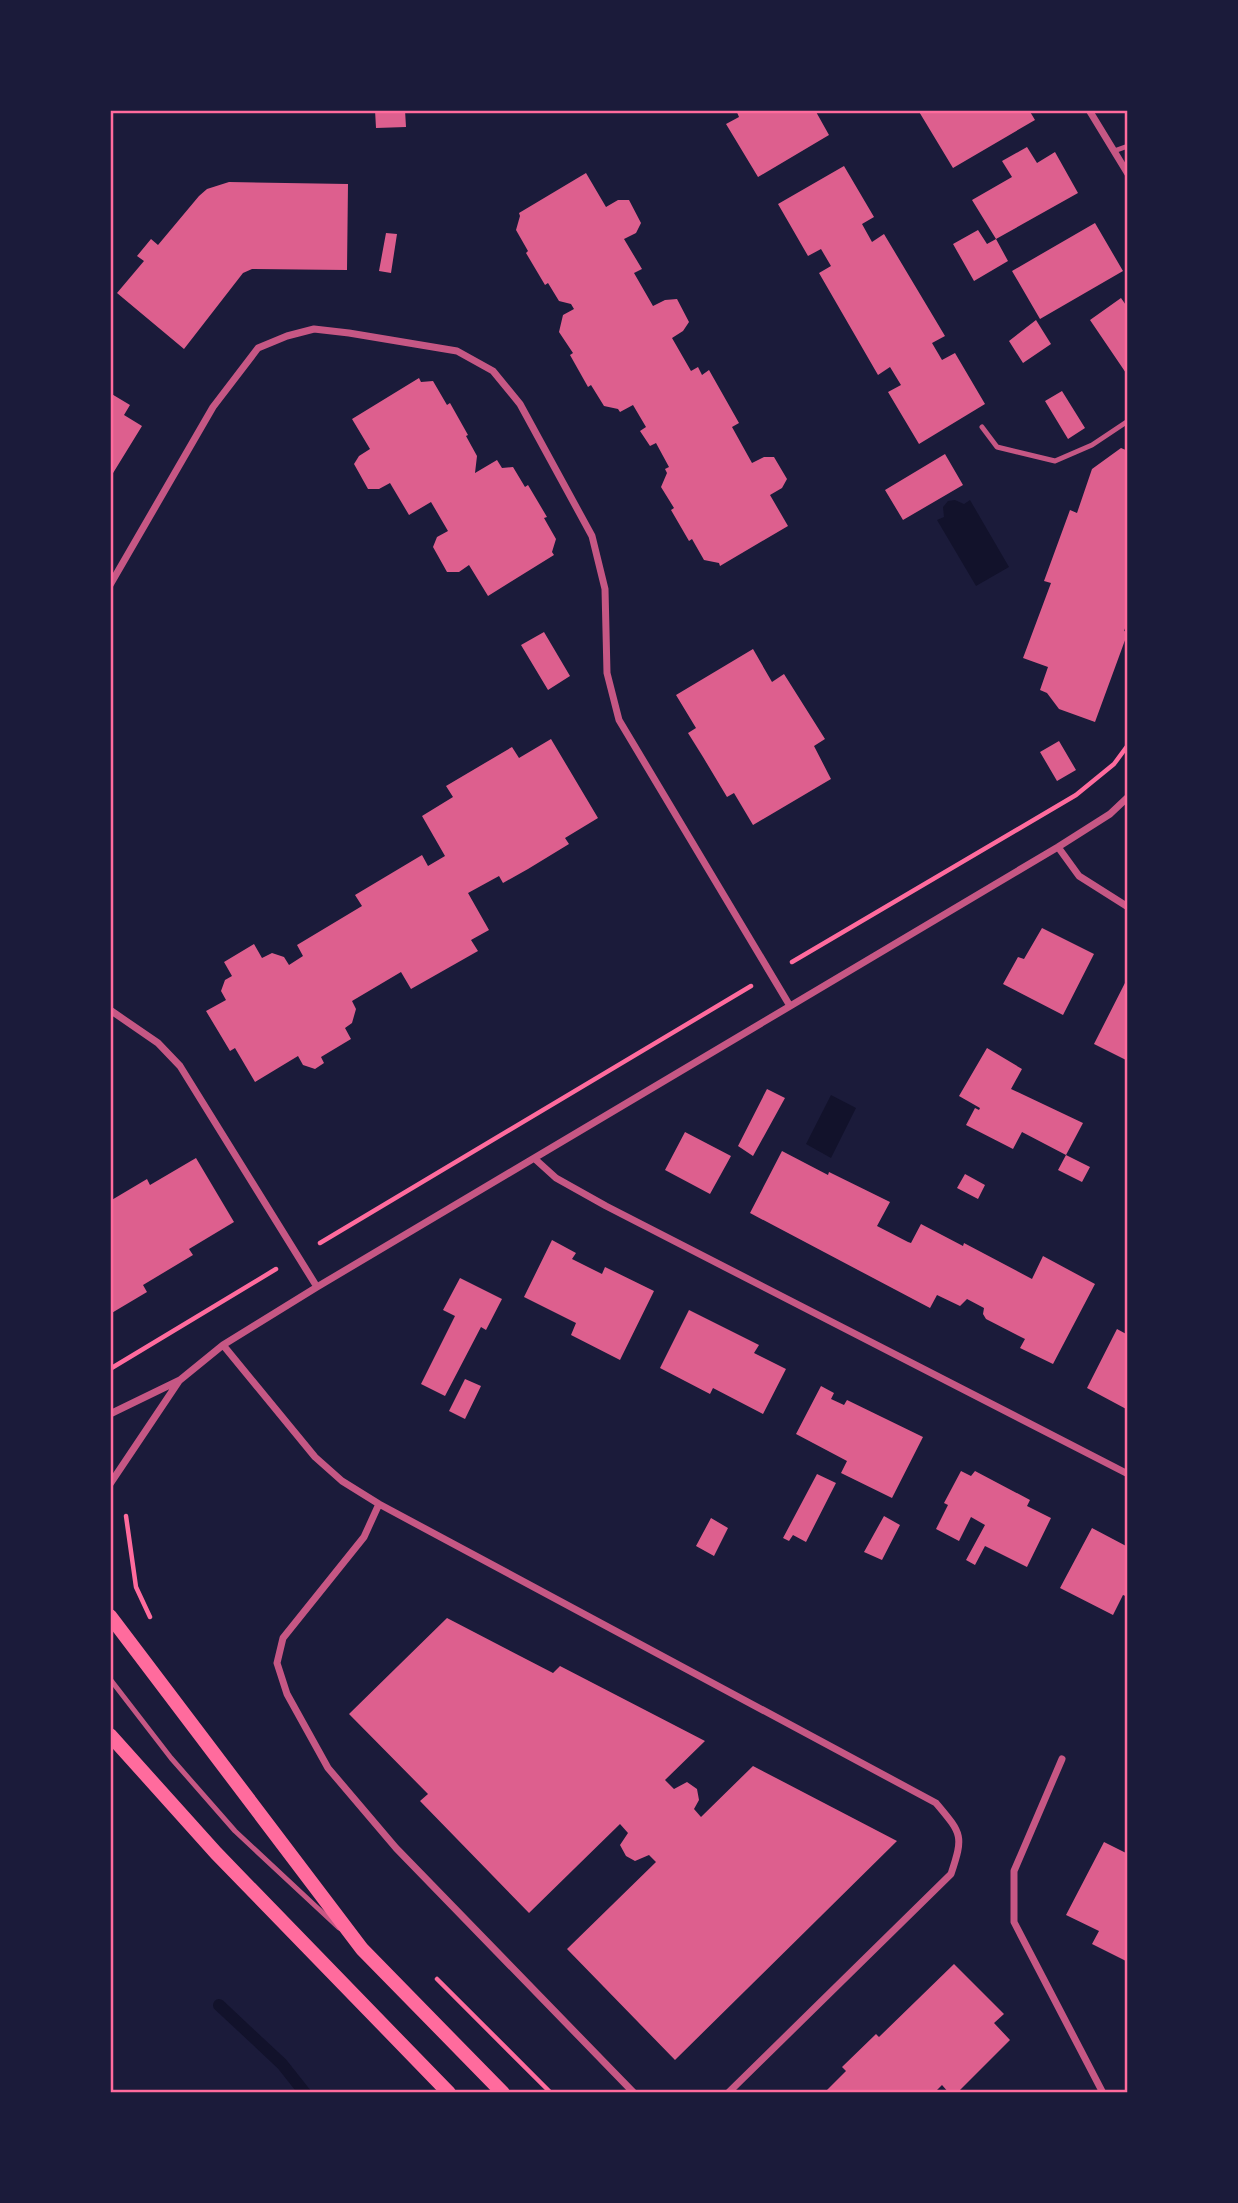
<svg xmlns="http://www.w3.org/2000/svg" width="1238" height="2203" viewBox="0 0 1238 2203" font-family="Mulish,sans-serif">
<rect width="100%" height="100%" fill="#1b1b3a"/>
<path fill="#12122b" d="M955 500 964 504 970 500 1009 567 976 586 937 520 944 517 943 507 948 501Z
M831 1095 856 1108 831 1158 806 1144Z"/>
<g fill="none" stroke-linecap="round" stroke-linejoin="round">
<path stroke="#12122b" stroke-width="12" d="M219 2005 282 2064 305 2093"/>
</g>
<path fill="#dd5f8e" d="M375 110H405L406 127 376 128Z
M736 110H815L829 135 758 177 726 124 739 117Z
M918 110H1029L1035 120 953 168Z
M1027 147 1037 163 1055 152 1078 193 996 239 972 200 1012 177 1002 161Z
M844 166 874 217 862 224 872 242 884 234 945 336 932 343 942 360 955 353 985 404 919 444 888 392 901 385 890 367 878 375 819 273 831 266 821 249 808 256 778 204Z
M586 173 606 207 618 200H629L641 223 636 233 624 239 642 269 634 273 653 306 665 300 677 299 689 322 683 331 672 338 691 371 698 367 702 375 709 370 739 423 732 427 752 463 764 457H774L787 479 782 488 770 495 788 526 720 566 719 563 704 560 692 539 689 541 671 510 674 508 661 487 667 473 665 469 669 467 656 443 650 446 640 431 646 427 633 405 620 412 618 409 604 406 591 385 588 387 570 355 573 353 559 332 563 315 574 309 571 304 559 301 548 283 545 285 526 253 528 251 516 230 520 216 519 213Z
M229 182 348 184 347 270 252 269 243 273 184 349 117 293 144 261 137 256 151 239 158 245 199 196 207 189Z
M1095 223 1123 271 1040 319 1012 271Z
M978 230 987 244 996 239 1008 261 974 281 953 244Z
M386 233 397 234 391 273 379 271Z
M1121 298 1128 308V376L1090 320Z
M1036 320 1051 344 1023 363 1009 341Z
M419 378 421 382 433 381 447 405 450 403 468 435 466 436 477 456 475 473 497 460 502 468 513 467 525 487 528 485 547 517 544 518 556 539 552 552 554 555 488 596 469 565 459 572H447L433 547 437 537 448 531 431 502 409 515 390 483 379 489H368L354 464 359 456 370 449 352 419Z
M1062 391 1085 428 1068 439 1045 401Z
M110 393 130 405 124 415 142 426 110 478Z
M1121 448 1128 451V620L1124 631 1128 632 1095 722 1059 709 1047 693 1040 690 1048 667 1023 658 1051 583 1044 581 1070 510 1077 513 1092 469Z
M945 454 963 485 903 520 885 490Z
M544 632 570 676 548 690 521 645Z
M753 649 772 682 784 674 825 739 814 746 831 779 753 825 734 793 727 797 703 757 688 733 696 728 676 695Z
M551 739 598 818 565 838 569 844 528 869 503 883 499 876 468 893 489 930 471 940 478 951 411 989 401 972 352 1001 356 1009 352 1023 345 1028 351 1039 321 1057 324 1063 315 1069 303 1065 298 1056 255 1082 235 1048 230 1051 206 1011 226 1000 221 991 225 980 232 976 224 962 254 944 262 958 272 953 284 957 289 965 303 956 297 945 362 906 355 895 422 855 428 866 445 856 422 816 453 797 446 786 512 747 519 758Z
M1059 741 1076 770 1057 781 1040 752Z
M1042 928 1094 954 1063 1015 1003 984 1018 957 1024 959Z
M1128 977V1056L1126 1060 1094 1044Z
M987 1048 1022 1069 1011 1089 1083 1123 1066 1155 1022 1132 1013 1149 966 1125 975 1108 979 1110 980 1108 959 1096Z
M767 1089 785 1098 753 1156 738 1146Z
M685 1132 731 1156 710 1194 665 1170Z
M782 1151 828 1175 829 1172 890 1202 877 1226 908 1242 911 1243 921 1224 963 1246 964 1243 1032 1279 1043 1256 1095 1284 1053 1364 1020 1348 1025 1339 986 1319 983 1314 984 1308 967 1299 960 1306 937 1295 930 1308 750 1213Z
M1066 1155 1090 1167 1082 1182 1058 1170Z
M196 1158 234 1222 189 1249 193 1255 143 1285 147 1292 110 1314V1201L147 1179 150 1185Z
M965 1174 985 1185 978 1199 957 1188Z
M552 1240 576 1253 572 1259 602 1274 605 1267 654 1291 620 1360 571 1335 576 1323 524 1297Z
M460 1278 502 1299 486 1330 481 1327 445 1396 421 1384 455 1316 443 1310Z
M689 1310 759 1345 754 1353 786 1369 763 1414 713 1388 710 1394 660 1368Z
M1117 1329 1128 1335V1410L1087 1388Z
M465 1379 481 1386 465 1419 449 1411Z
M821 1386 834 1393 831 1399 844 1405 847 1400 923 1437 892 1498 841 1473 847 1461 796 1434Z
M961 1471 971 1476 975 1471 1030 1500 1027 1506 1051 1518 1027 1567 985 1546 975 1565 966 1560 985 1525 971 1517 959 1541 936 1529 948 1505 944 1503Z
M817 1474 836 1483 806 1542 793 1535 789 1541 783 1538Z
M884 1516 900 1525 882 1560 864 1552Z
M711 1518 728 1528 714 1556 696 1546Z
M1092 1528 1128 1547V1597L1123 1595 1113 1615 1060 1588Z
M447 1618 553 1673 560 1666 705 1741 665 1780 674 1789 687 1782 697 1789 699 1800 694 1809 701 1817 753 1766 897 1841 675 2060 567 1949 656 1862 649 1855 635 1861 626 1856 620 1845 628 1833 620 1824 529 1913 420 1801 428 1794 349 1714Z
M1104 1842 1128 1854V1962L1092 1944 1099 1931 1066 1915Z
M954 1964 1004 2014 994 2023 1010 2040 957 2093H949L942 2085 934 2093H824L846 2071 842 2067 876 2034 879 2037Z"/>
<g fill="none" stroke-linecap="round" stroke-linejoin="round">
<path stroke="#ff6b9d" stroke-width="4.5" d="M792 962 1076 795 1114 764 1128 745
M320 1243 751 986
M110 1369 276 1269
M126 1516 136 1587 150 1617
M437 1979 551 2093"/>
<path stroke="#c65784" stroke-width="5" d="M1114 151 1128 146
M982 427 997 447 1055 461 1092 445 1128 421
M110 1679 171 1758 235 1831 339 1928"/>
<path stroke="#c65784" stroke-width="7" d="M1089 110 1128 174
M110 585 213 407 258 348 287 336 314 329 349 333 457 351 493 371 520 404 592 536 605 589 607 673 619 720 790 1006
M1058 847 1079 876 1128 907
M110 1010 158 1043 180 1066 317 1287
M535 1159 556 1178 606 1206 1128 1474
M223 1345 315 1457 342 1481 379 1504 936 1803C962 1834 964 1835 951 1874L728 2093
M110 1414 180 1380 223 1345 317 1287 1058 847 1110 814 1128 797
M110 1484 179 1381
M379 1504 364 1537 283 1638 277 1663 287 1694 328 1768 396 1848 634 2093
M1062 1759 1014 1871V1922L1103 2093"/>
<path stroke="#ff6b9d" stroke-width="14" d="M110 1616 362 1949 503 2093
M110 1735 216 1853 449 2093"/>
</g>
<rect width="1238" height="2203" fill="none" stroke="#1b1b3a" stroke-width="224"/>
<rect x="112" y="112" width="1014" height="1979" fill="none" stroke="#ff6b9d" stroke-width="2.5"/>
</svg>
